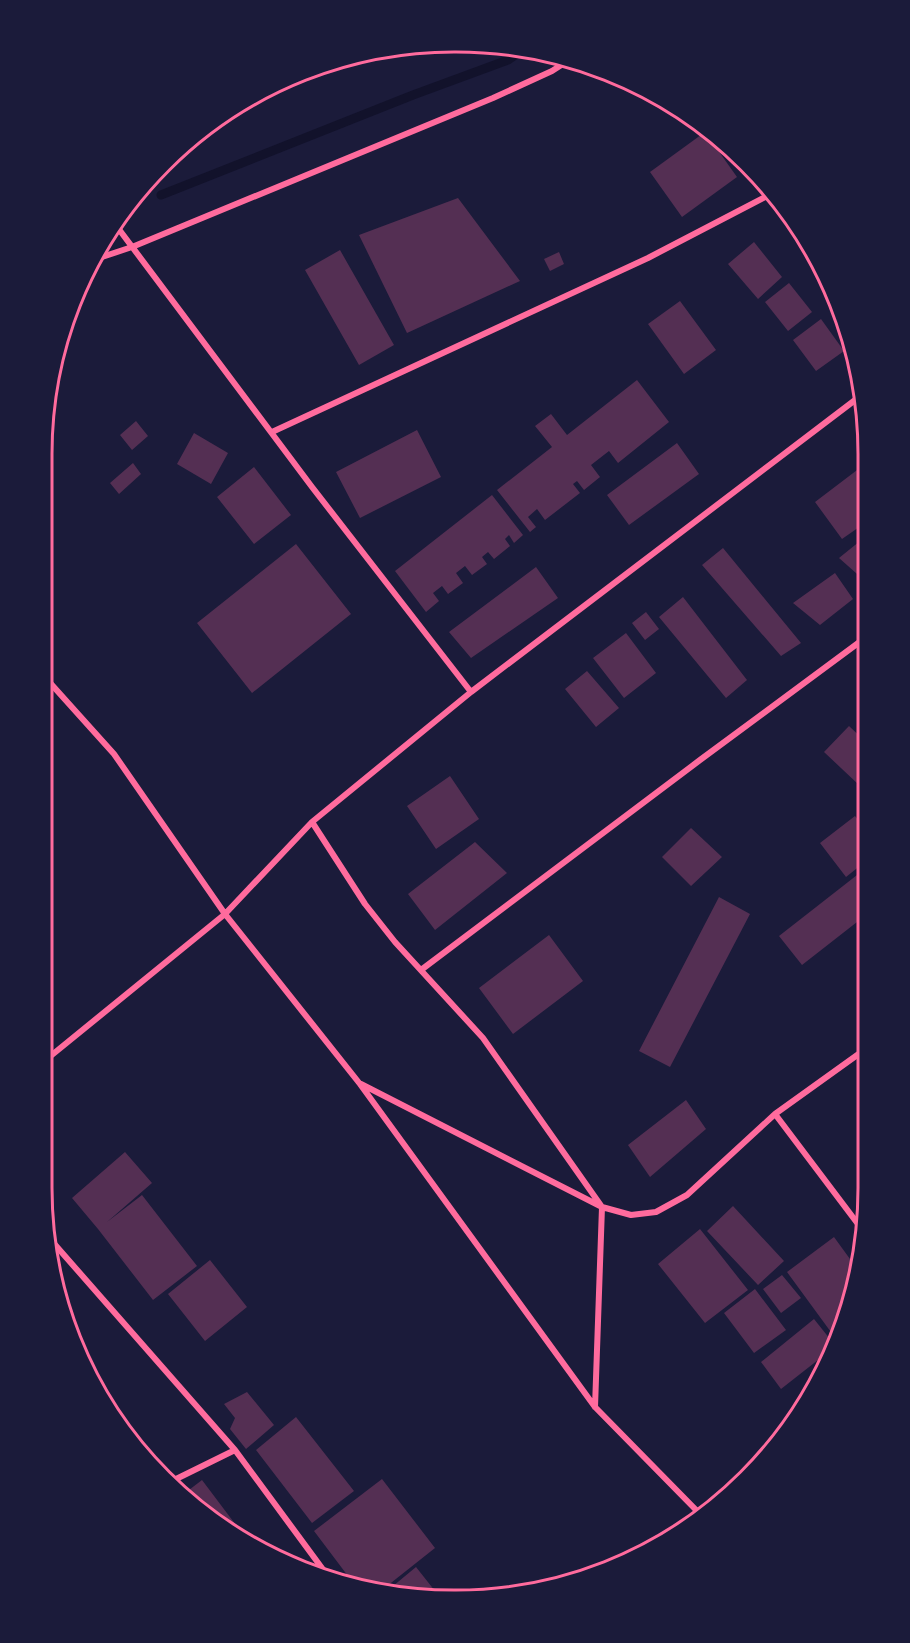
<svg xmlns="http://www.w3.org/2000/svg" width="910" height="1643" viewBox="0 0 910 1643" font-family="Roboto,sans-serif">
<rect width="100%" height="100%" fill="#1b1b3a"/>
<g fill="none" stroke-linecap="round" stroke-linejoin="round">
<path stroke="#12122b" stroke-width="9" d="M161 195 413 95 508 60 524 49"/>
</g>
<path fill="#542f53" d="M705 132 737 177 682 217 650 172Z
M458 198 520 281 407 333 359 235Z
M754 242 782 277 758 299 728 264Z
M340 250 394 345 359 365 305 270Z
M559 252 564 264 550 271 544 259Z
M789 283 812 312 788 331 765 302Z
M680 301 716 350 684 374 648 324Z
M821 319 844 351 816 371 793 340Z
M637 380 669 422 618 463 609 451 591 465 600 477 584 490 577 481 573 484 580 493 545 520 537 509 528 517 536 527 530 532 497 490 552 447 535 426 551 414 567 435Z
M136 421 148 436 132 450 120 435Z
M417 430 441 477 360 518 336 472Z
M194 433 228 453 211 484 177 464Z
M677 443 699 474 629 525 607 495Z
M133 463 141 474 119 494 110 483Z
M865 464V523L842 539 815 502Z
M254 467 291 515 254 544 217 497Z
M492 495 523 535 514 543 509 535 505 539 510 546 494 559 488 552 482 557 487 564 472 575 465 566 456 573 463 583 448 594 442 586 433 593 439 601 426 612 395 571Z
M865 537V581L839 558Z
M296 544 351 614 252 693 197 623Z
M723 548 801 643 781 656 702 565Z
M536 567 558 598 471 658 449 632Z
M835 573 853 599 820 625 793 603Z
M683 597 747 680 726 698 659 617Z
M646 612 659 629 645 640 632 623Z
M626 633 656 673 624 698 593 658Z
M587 671 619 708 596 727 565 689Z
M849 726 866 742V778L859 785 824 752Z
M450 776 479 819 436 849 407 806Z
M866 801V817L858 807Z
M855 816 866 830V861L846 877 820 843Z
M691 828 722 857 691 886 662 857Z
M475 842 507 873 435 930 408 894Z
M866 868V915L802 965 779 936Z
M719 897 750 914 670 1067 639 1051Z
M549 935 583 981 513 1034 479 988Z
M686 1100 706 1129 650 1177 628 1145Z
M125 1152 152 1183 107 1222 142 1195 197 1266 153 1300 98 1229 72 1198Z
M733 1206 784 1261 758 1285 707 1231Z
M700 1229 748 1290 705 1323 658 1264Z
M834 1237 858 1270 854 1295 836 1339 787 1272Z
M210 1260 247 1307 205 1341 168 1294Z
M782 1275 801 1298 781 1313 763 1289Z
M755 1289 786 1330 754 1353 724 1313Z
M814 1319 834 1344 832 1349 781 1389 761 1362Z
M247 1392 274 1425 246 1449 230 1429 235 1418 224 1404Z
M296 1417 354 1491 312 1523 256 1450Z
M382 1479 435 1548 382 1590 357 1588 314 1531Z
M202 1480 248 1541 226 1532 185 1493Z
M416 1567 439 1596 387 1591Z"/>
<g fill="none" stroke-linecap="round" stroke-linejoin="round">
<path stroke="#ff6b9d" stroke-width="6" d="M115 224 312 487 471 692
M93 260 132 247 493 98 552 71 569 60
M272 432 648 258 771 194
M43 675 114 754 225 914 360 1084 595 1407 701 1515
M312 822 365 904 395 942 483 1038 602 1207 631 1215 656 1212 687 1195 775 1114 867 1048
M421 970 700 760 865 638
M42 1063 225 914 312 822 471 692 863 394
M361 1084 602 1207 595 1407
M775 1114 864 1232
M50 1239 235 1450 330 1579
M172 1481 235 1450"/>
</g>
<path d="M0 0H910V1643H0ZM454 52H456A402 402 0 0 1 858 454V1188A402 402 0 0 1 456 1590H454A402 402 0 0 1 52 1188V454A402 402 0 0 1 454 52Z" fill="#1b1b3a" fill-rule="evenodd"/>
<path fill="none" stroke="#ff6b9d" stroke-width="3" d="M454 52H456A402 402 0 0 1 858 454V1188A402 402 0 0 1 456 1590H454A402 402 0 0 1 52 1188V454A402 402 0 0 1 454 52Z"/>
</svg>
